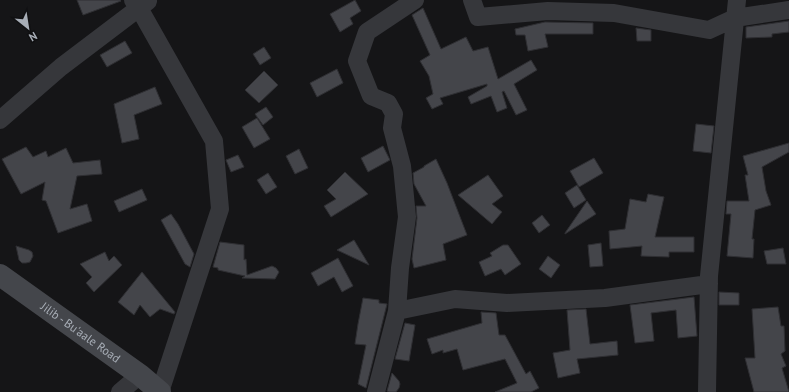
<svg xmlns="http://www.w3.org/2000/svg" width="789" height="392" viewBox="0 0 789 392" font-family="'PT Sans',sans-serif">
<rect width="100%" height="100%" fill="#151517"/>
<path fill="#44454a" stroke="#2f2f33" d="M77 0H120L121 1 83 15Z
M355 0 361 11 350 18 353 24 340 32 330 14Z
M423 8 441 49 466 37 473 51 488 47 498 79 531 60 537 70 514 84 527 110 516 115 504 91 502 92 507 108 497 112 491 96 471 104 468 97 487 86V84L440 98 443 104 432 109 426 98 433 94 429 76 420 61 430 55 412 15Z
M789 21V32L772 34V37L746 38V27Z
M545 22 593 23V34H545L548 47 528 51 525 35H516L515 29Z
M636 28 651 30V41H637Z
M125 41 132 53 107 67 100 55Z
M264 47 271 58 260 65 253 54Z
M337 69 343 83 317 97 310 83Z
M264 71 278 85 259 103 245 90Z
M155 87 162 104 134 115 139 139 122 143 114 104Z
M266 107 273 117 263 125 255 114Z
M257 118 270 139 254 148 242 127Z
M696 124 714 126 711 153 693 151Z
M789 143V152L762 167 766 191 771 205 755 210 752 239H754L753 258 727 256 731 214H726L727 201H749L745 175H748L743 156Z
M383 146 390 160 368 172 361 158Z
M26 147 33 157 46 151 48 157 66 148 73 163 100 160 102 174 77 176 70 209 87 204 92 221 58 233 46 201 42 200 45 182 21 194 2 159Z
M299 149 308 168 295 174 286 156Z
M238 155 244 167 231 172 226 160Z
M594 158 603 173 579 187 570 171Z
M436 159 447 183 467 235 443 244 446 260 414 268 412 259 417 218 416 206H426L414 184 413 173 424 167V166Z
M345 172 368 194 331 217 324 206 336 199 327 190Z
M268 173 277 187 266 194 257 180Z
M488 175 503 196 492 204 502 212 492 224 458 195Z
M577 185 586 200 574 208 565 193Z
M142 189 147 200 119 212 114 201Z
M648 194 664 197 655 237H694V252H669V257L641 256 642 246 610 249 609 231 625 229 630 199 646 202Z
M587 201 596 214 565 234V233Z
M171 214 178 224 194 254 190 267 185 264 161 220Z
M542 215 550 225 539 233 532 223Z
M354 240 369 265 337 250Z
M220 242 244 245V260L246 259 247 275 272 266 276 268 279 272 275 279 242 278 245 276 218 270V268L213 267Z
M601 243 603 266 590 267 588 245Z
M503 245H508L521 264 505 275 501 269 485 276 479 262 492 256 490 253Z
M16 246 29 250 32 252 33 256 30 262 26 263H22L19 260Z
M783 248 786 264H767L764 251Z
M105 252 109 261 114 256 122 265 94 292 86 283 92 277 80 264Z
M548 256 560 265 551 278 539 269Z
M338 258 353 286 342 292 334 277 318 286 311 273Z
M142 272 175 312 174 314 160 309 150 317 140 305 134 315 118 302Z
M719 292 739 293V305H719Z
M694 297 697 336 678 338 676 310 651 313 654 341 635 343 630 305Z
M363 298 379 300V303L387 304 366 388 358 384 366 345 355 344 358 324Z
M778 307 781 326H784L785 351 781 354 786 366 782 368 789 392H754L745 358H755L752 309Z
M586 309 590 344 617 341 618 355 577 359 580 373 558 378 553 353 570 350 567 310Z
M481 312 496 313 499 335H505L526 374 530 371 539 388 531 392H495L517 383 505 359 463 370 457 349 443 353V350L432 354 427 339 482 323Z
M405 323 415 325 409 361 395 359Z
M392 373 399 381 400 384 399 388 396 392H389L387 391Z"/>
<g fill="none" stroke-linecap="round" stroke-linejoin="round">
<path stroke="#36373b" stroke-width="18" d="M133 0 139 8 214 141 220 209 160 392
M472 0 478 17 548 11 614 13 709 30 735 18 789 10
M0 120 61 67 148 1
M397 311 400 268 407 217 402 166 392 128 394 114 388 103 371 96 357 61 367 32 415 0
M120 392 140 375
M376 392 397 311 455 299 507 303 605 298 709 284
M707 392 709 276 737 0"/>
<path stroke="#44464b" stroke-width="22" id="s1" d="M0 275 140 375 160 392"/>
</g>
<g text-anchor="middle" stroke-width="3" stroke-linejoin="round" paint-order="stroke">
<g font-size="12" fill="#a7adb6" stroke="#101012">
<text dy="4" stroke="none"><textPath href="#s1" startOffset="99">Jilib - Bu'aale Road</textPath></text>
</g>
</g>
<g transform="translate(28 28) rotate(150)" stroke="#101012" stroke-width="3" paint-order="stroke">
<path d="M0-3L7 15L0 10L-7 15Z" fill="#a7adb6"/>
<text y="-6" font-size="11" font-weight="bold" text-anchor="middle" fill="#a7adb6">N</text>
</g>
</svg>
